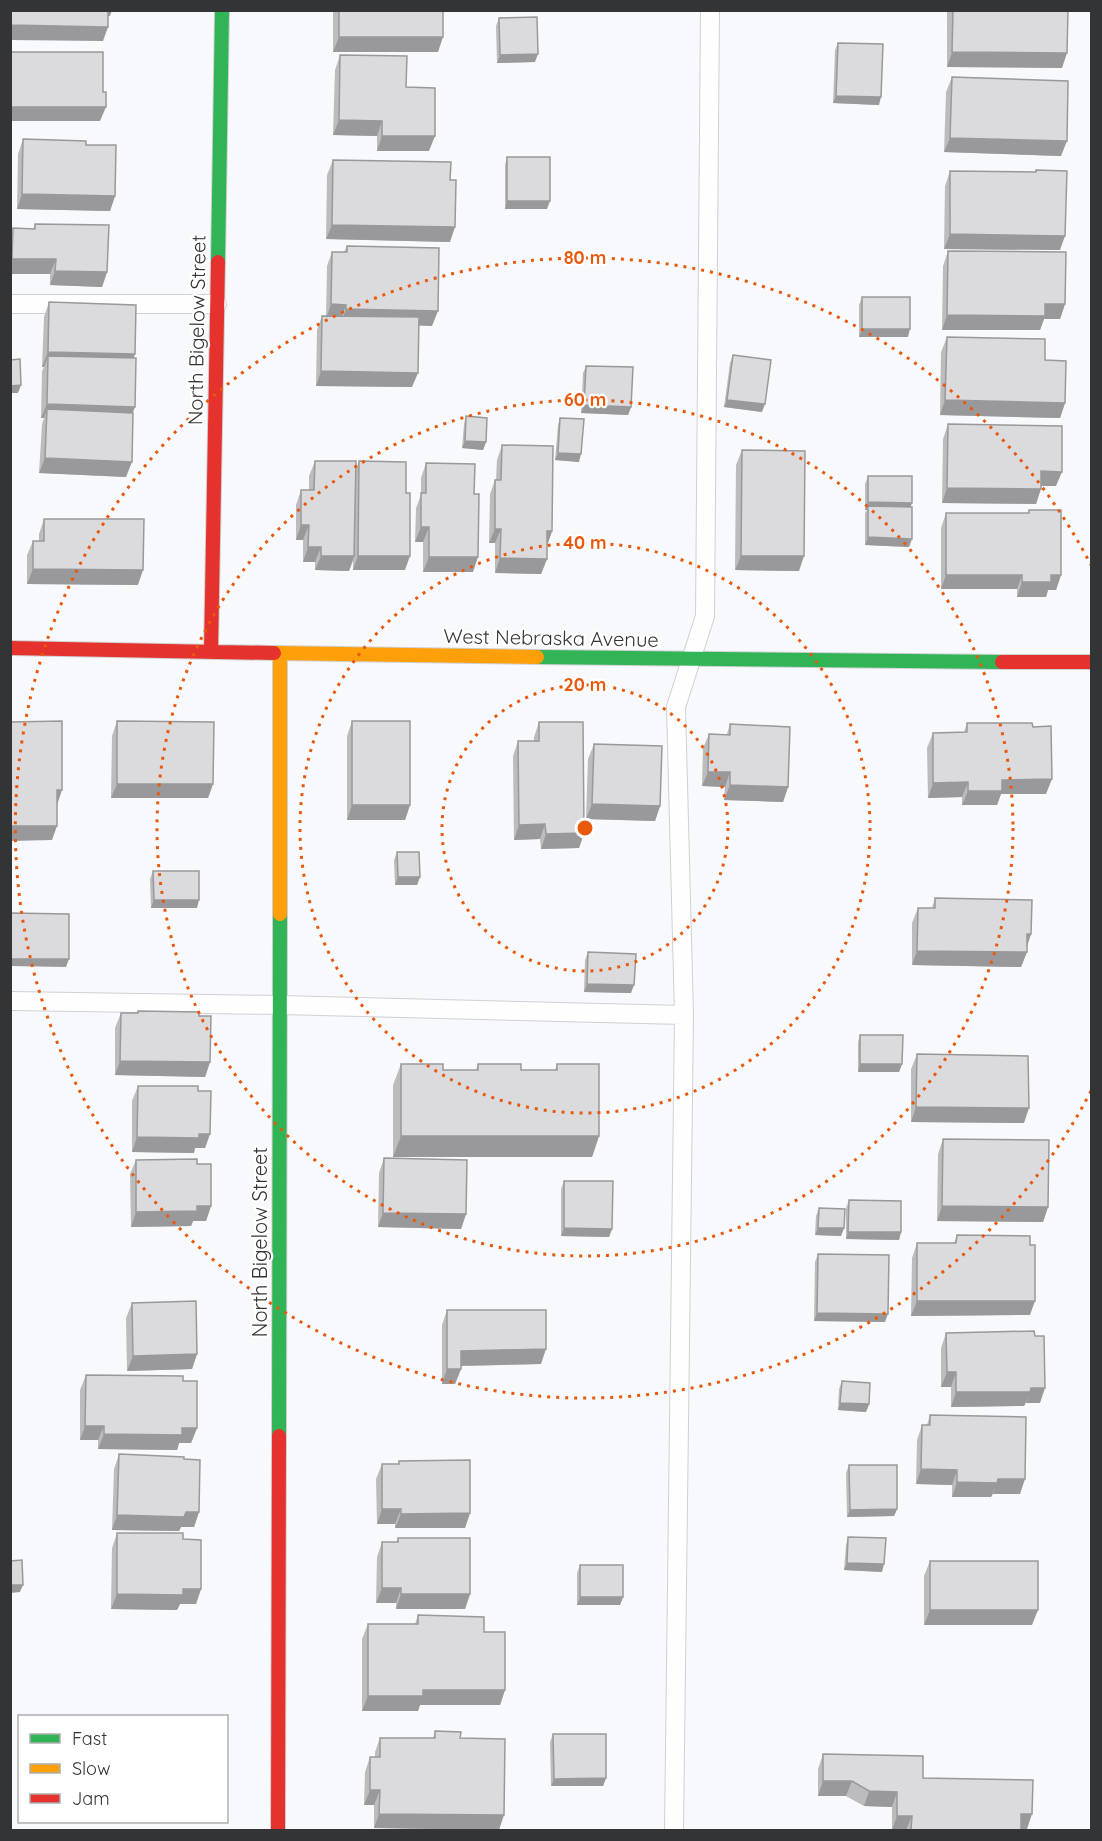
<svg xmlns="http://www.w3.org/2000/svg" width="1102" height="1841" viewBox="0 0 1102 1841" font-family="Quicksand,sans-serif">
<rect width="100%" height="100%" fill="#f8f9fc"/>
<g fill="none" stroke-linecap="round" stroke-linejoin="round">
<defs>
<path id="lane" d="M10 304H217
M10 1001 280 1005 684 1015
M674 1830 684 1015 676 707 705 616 710 10"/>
<path id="fast" d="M218 262 222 10
M537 657 1002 662
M279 1436 280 914"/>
<path id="slow" d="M274 653 537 657
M280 914V653"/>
<path id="jam" d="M10 648 274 653
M211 651 218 262
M1002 662H1092
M278 1830 279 1436"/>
</defs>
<use href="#lane" stroke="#cfd0d3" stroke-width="20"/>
<use href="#fast" stroke="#cfd0d3" stroke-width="16"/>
<use href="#slow" stroke="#cfd0d3" stroke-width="16"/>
<use href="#jam" stroke="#cfd0d3" stroke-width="16"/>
<use href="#lane" stroke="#fefeff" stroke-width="18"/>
<use href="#fast" stroke="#30b455" stroke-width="14"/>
<use href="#slow" stroke="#ff9f0a" stroke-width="14"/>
<use href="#jam" stroke="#e5322d" stroke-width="14"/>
</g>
<path fill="#bcbcbf" d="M333 10H443L438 52H333Z
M947 10H1068L1062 68 947 67Z
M499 18 535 62 497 63 496 26Z
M838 43 879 105 833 103 835 50Z
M340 55 406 87 429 151H377V136L333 135 335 70Z
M952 77 1061 156 944 152 946 92Z
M23 139 86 145 115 196 110 211 17 209 18 154Z
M507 157 547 209H505V165Z
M333 160 450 180V242L326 239 327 175Z
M1036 170 1060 250 944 249 945 186 950 171 1036 172Z
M35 224 107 272 102 287 50 285V274H10V234L13 228 33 229Z
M347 246 432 326 419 325 412 387 316 386 317 330 322 316H326L327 266 332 252H344Z
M948 251 1065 304 1060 319H1044L1040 330H942L943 266Z
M862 297 908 337H859V305Z
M49 302 134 358 132 413 126 477 39 473 42 424 44 418H41L42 371 44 367H42L44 317Z
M947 337 1045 360 1065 403 1060 418 940 415 941 352Z
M733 355 762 412 724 407 730 363Z
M586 366 631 407 628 415 581 413 583 373Z
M466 416 486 442 483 450 462 448 464 424Z
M560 418 579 462 555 460 558 425Z
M948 424 1056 486H1041L1036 504 942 503 943 439Z
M502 445 552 531 547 545V559L541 574 495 573V543H489L490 494 495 480H496L497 460Z
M742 450 799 571 735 570 736 465Z
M315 461 356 470 359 461 405 570H353V561L349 571 315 570V562H303V540H296V505L301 490H309V476Z
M426 463 473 572H423V542H415L416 508 421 495V478Z
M868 476 910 507 909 547 865 545V513L867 510H865V484Z
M1029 510 1061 575 1056 590H1048L1046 597H1017V589H941V528L946 513H1028Z
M44 519 138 585 27 584V555L33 541H39V534Z
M117 721 213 784 208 798H111L112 736Z
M352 721 410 805 405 820H347V736Z
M539 722 584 833 579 848 541 849 540 839 514 840 513 756 518 741H534V737Z
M967 723 1046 794H1001L997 805H962V797L928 798 927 748 933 733 964 732Z
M730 724 788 787 783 802 724 800 725 787 702 786 703 748 709 734H727Z
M594 744 660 806 655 821 586 819 588 759Z
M397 852 420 877 417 885H395L394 860Z
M153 871 197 908H151L150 879Z
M935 898 1031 934 1027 946V952L1021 967 912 965V923L918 908H932Z
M588 952 631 993 584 992 585 960Z
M138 1011 199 1016 210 1062 205 1077 115 1075V1028L121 1013H137Z
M860 1035 902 1064 899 1072H858V1042Z
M917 1054 1024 1123 911 1122V1069Z
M401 1064 443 1070H476L478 1064 521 1070H555L557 1064 599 1136 592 1157H393V1085Z
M138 1086 198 1091 210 1134 205 1148H195L194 1153 132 1152V1101Z
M943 1139 1048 1207 1043 1222 937 1221 938 1154Z
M384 1158 466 1214 461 1229 378 1227 379 1173Z
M136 1160 197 1164 211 1206 206 1221H193L191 1226 131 1227 130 1174Z
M564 1181 612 1229 609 1237 561 1236V1189Z
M849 1200 901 1232 899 1240 846 1239V1208Z
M819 1208 844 1228 841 1236 815 1235 816 1216Z
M957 1235 1030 1315 911 1316 912 1258 917 1243H954Z
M818 1254 885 1322 814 1321 815 1262Z
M132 1303 197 1354 192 1369 127 1371 126 1318Z
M447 1310 541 1364 461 1366V1369L455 1384H442V1325Z
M1034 1331 1040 1403H1026L1024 1406 951 1407V1387H941V1348L946 1333Z
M86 1375 183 1381 197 1428 191 1443H179L177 1450 98 1449V1440H80V1390Z
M842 1381 869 1404 866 1412 838 1410 839 1389Z
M930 1415 1020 1494H993L991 1497H952V1485L916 1484 917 1440 922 1425H927Z
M119 1454 184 1459 199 1512 194 1527H181L179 1531 112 1530 114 1469Z
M399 1461 470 1513 465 1528H395V1524H377L376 1479 382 1464H398Z
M849 1465 897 1509 894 1516 847 1517 846 1473Z
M117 1533 201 1589 196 1604H180L177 1610 111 1609 112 1548Z
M848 1537 882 1572 844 1570 846 1545Z
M398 1538 470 1594 465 1609H396V1603H376L377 1557 382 1542H397Z
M930 1561 1032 1625H924V1576Z
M580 1565 623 1597 620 1605H577V1573Z
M418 1615 484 1632 505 1690 500 1705H420L418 1711H362V1639L368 1624H415Z
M435 1731 460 1738 499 1830 374 1828V1805H364L365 1772 370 1757H375V1752L380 1738H433Z
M553 1734 606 1778 603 1786H551L550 1742Z
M823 1754 923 1778 1027 1829H1021V1830H892V1807L864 1806 846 1796H818V1769Z"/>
<path fill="#99999b" d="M105 10H112L110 16H103Z
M10 25 108 27 103 41 10 40Z
M339 37H443L438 52H333Z
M952 52 1067 53 1062 68 947 67Z
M538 54 535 62 497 63 500 55Z
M836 96 881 97 879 105 833 103Z
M10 107H106L100 121H10Z
M339 120 382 121 377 136 333 135Z
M382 136H435L429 151H377Z
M950 138 1067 141 1061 156 944 152Z
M22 194 115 196 110 211 17 209Z
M507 201H550L547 209H505Z
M332 225 455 227 450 242 326 239Z
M950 234 1065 236 1060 250 944 249Z
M12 259H56L50 274H10V264Z
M55 271 107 272 102 287 50 285Z
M331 304 346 305 341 319H326Z
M1045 304H1065L1060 319H1044L1040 330H942L947 315Z
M346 309 438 311 432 326 341 323Z
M862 329H910L908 337H859Z
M48 352 135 354 130 369 48 356 44 367H42Z
M321 371 418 373 412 387 316 386Z
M21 385 18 393H10V386Z
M727 400 765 404 762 412 724 407Z
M945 400 1065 403 1060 418 940 415Z
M47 404 135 407 129 422 47 409 44 418H41Z
M584 405 631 407 628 415 581 413Z
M465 441 486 442 483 450 462 448Z
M558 453 581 454 579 462 555 460Z
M45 458 132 462 126 477 39 473Z
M1041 471 1062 472 1056 486H1036Z
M947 488 1041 489 1036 504 942 503Z
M868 502 912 503 909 511 868 506 867 510H865Z
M301 525H309L303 540H296Z
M421 527H429L423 542H415Z
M495 529H501L495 543H489Z
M547 531H552L547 546Z
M868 537 912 539 909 547 865 545Z
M308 547H321L315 562H303Z
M321 556H354L349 571 315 570Z
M358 556H410L405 570H353Z
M741 556H804L799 571 735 570Z
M429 557H478L473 572H423Z
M500 558 547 559 541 574 495 573Z
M33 569 143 570 138 585 27 584Z
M946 575H1022L1017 589H941Z
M1051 575H1061L1056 590H1048L1046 597H1017L1022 582Z
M708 772H730L725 787 702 786Z
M1052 779 1046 794H1001L997 805H962L968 791 1002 780Z
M968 782 962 797 928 798 933 783Z
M117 784H213L208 798H111Z
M730 785 788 787 783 802 724 800Z
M57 790H62L57 805Z
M592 804 660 806 655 821 586 819Z
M352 805H410L405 820H347Z
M545 824 540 839 514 840 519 825Z
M10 826H57L52 840 10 841Z
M584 833 579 848 541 849 546 834Z
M398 877H420L417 885H395Z
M154 900H199L197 908H151Z
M1027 934H1031L1026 949Z
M917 951 1027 952 1021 967 912 965Z
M10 959H69L66 967 10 966Z
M587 984 634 985 631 993 584 992Z
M120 1061 210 1062 205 1077 115 1075Z
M860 1064H902L899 1072H858Z
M916 1107 1029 1108 1024 1123 911 1122Z
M199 1134H210L205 1148H195L194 1153 132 1152 137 1137Z
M401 1136H599L592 1157H393Z
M197 1206H211L206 1221H193L191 1226 131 1227 136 1212Z
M942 1206 1048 1207 1043 1222 937 1221Z
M383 1213 466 1214 461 1229 378 1227Z
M564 1228 612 1229 609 1237 561 1236Z
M818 1228H844L841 1236 815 1235Z
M848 1232H901L899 1240 846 1239Z
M917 1301H1035L1030 1315 911 1316Z
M817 1313 888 1314 885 1322 814 1321Z
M546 1349 541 1364 455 1366 461 1351Z
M197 1354 192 1369 127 1371 133 1356Z
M447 1369H461L455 1384H442Z
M947 1372H956L951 1387H941Z
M1031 1388H1045L1040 1403H1026Z
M956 1392H1030L1024 1406 951 1407Z
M840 1403 869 1404 866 1412 838 1410Z
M85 1426H104L98 1440H80Z
M182 1428H197L191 1443H179L177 1450 98 1449 104 1434Z
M921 1469 957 1470 952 1485 916 1484Z
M998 1479H1025L1020 1494H993Z
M957 1482 997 1483 991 1497H952Z
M382 1509H401L395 1524H377Z
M897 1509 894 1516 847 1517 850 1510Z
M186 1512H199L194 1527H181L179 1531 112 1530 117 1515Z
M470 1513 465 1528H395L401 1514Z
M847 1563 884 1564 882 1572 844 1570Z
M10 1585H23L20 1592 10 1593Z
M382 1588H401L396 1603H376Z
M183 1589H201L196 1604H180L177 1610 111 1609 117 1594Z
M401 1594H470L465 1609H396Z
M580 1597H623L620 1605H577Z
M930 1610H1038L1032 1625H924Z
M423 1690H505L500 1705H420L418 1711H362L368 1696Z
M606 1778 603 1786H551L554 1779Z
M823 1781H852L846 1796H818Z
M370 1790H380L374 1805H364Z
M869 1791 897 1792 892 1807 864 1806Z
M379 1814 504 1815 499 1830 374 1828Z
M1021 1814H1032L1027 1829H1016Z
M897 1816H912L906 1830H892Z"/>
<path fill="#dbdbde" stroke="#99999b" stroke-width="1.5" d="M10 10H108V27L10 25Z
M339 10H443V37H339Z
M953 10H1068L1067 53 952 52Z
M537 17 538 54 500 55 499 18Z
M838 43 883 44 881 97 836 96Z
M10 52H103V92H106V107H10Z
M340 55 407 56 406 87 435 88V136H382V121L339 120Z
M952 77 1068 81 1067 141 950 138Z
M23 139 86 141V145H116L115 196 22 194Z
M507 157H550V201H507Z
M333 160 451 162 450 180H456L455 227 332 225Z
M1036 170 1067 171 1065 236 950 234V171L1036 172Z
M35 224 109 225 107 272 55 271 56 259H12L13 228 35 229Z
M347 246 439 248 438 311 346 309V305L331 304 332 252H347Z
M948 251 1066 252 1065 304H1045V316L947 315Z
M862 297H910V329H862Z
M49 302 136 305 135 354 48 352Z
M322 316 419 317 418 373 321 371Z
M947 337 1045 339V360L1066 361 1065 403 945 400Z
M733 355 771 360 765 404 727 400Z
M48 356 136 358 135 407 47 404Z
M20 359 21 385 10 386V360Z
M586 366 633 367 631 407 584 405Z
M47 409 133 413 132 462 45 458Z
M466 416 487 418 486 442 465 441Z
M560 418 584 419 581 454 558 453Z
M948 424 1062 426V472L1041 471V489L947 488Z
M502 445 553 446 552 531H547V559L500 558 501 529H495V480H501Z
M742 450 805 451 804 556H741Z
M315 461H356L354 556H321V547H308L309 525H301V490H314Z
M359 461 406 462V493H410V556H358Z
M426 463 475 464 474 494H479L478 557H429V527H421V493H426Z
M868 476H912V503L868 502Z
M868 506 912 507V539L868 537Z
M1029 510H1061V575H1051V582H1022V575H946V513H1029Z
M44 519H144L143 570 33 569V541H44Z
M62 721V790H57V826H10V722Z
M117 721 214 722 213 784H117Z
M352 721H410V805H352Z
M539 722H583L584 833 546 834 545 824 519 825 518 741H539Z
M967 723H1032L1033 727 1051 726 1052 779 1002 780V791H968V782L933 783V733L967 732Z
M730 724 790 727 788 787 730 785V772H708L709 734 730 735Z
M594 744 662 746 660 806 592 804Z
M397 852H419L420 877H398Z
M153 871H199V900H154Z
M935 898 1032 900 1031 934H1027V952L917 951 918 908H935Z
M10 913 69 914V959H10Z
M588 952 636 954 634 985 587 984Z
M138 1011 199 1012V1016H211L210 1062 120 1061 121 1013H138Z
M860 1035H903L902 1064H860Z
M917 1054 1028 1056 1029 1108 916 1107Z
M401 1064H443V1070H478V1064H521V1070H557V1064H599V1136H401Z
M138 1086H198V1091H211L210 1134H199V1138L137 1137Z
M943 1139 1049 1140 1048 1207 942 1206Z
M384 1158 467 1160 466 1214 383 1213Z
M197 1159V1164H211V1206H197V1211L136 1212V1160Z
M564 1181H613L612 1229 564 1228Z
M849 1200 901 1201V1232H848Z
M819 1208 845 1209 844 1228H818Z
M957 1235 1030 1236V1245H1035V1301H917V1243H956Z
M818 1254 889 1255 888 1314 817 1313Z
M196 1301 197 1354 133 1356 132 1303Z
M447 1310H546V1349L461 1351V1369H447Z
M1034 1331 1035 1336H1044L1045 1388H1031L1030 1392H956V1372H947L946 1333Z
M86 1375 183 1376V1381H197V1428H182V1435L104 1434V1426H85Z
M842 1381 870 1383 869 1404 840 1403Z
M930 1415 1026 1417 1025 1479H998L997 1483 957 1482V1470L921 1469 922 1425H930Z
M119 1454 184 1457V1459L200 1460 199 1512H186L184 1517 117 1515Z
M470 1460V1513L401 1514V1509H382V1464H399V1461Z
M849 1465H897V1509L850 1510Z
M117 1533H183V1539L201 1540V1589H183V1595L117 1594Z
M848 1537 886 1538 884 1564 847 1563Z
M398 1538H470V1594H401V1588H382V1542H398Z
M22 1560 23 1585H10V1561Z
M930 1561H1038V1610H930Z
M580 1565H623V1597H580Z
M418 1615 484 1617V1632H505V1690H423V1696H368V1624H418Z
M435 1731 461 1732 460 1738 505 1739 504 1815 379 1814 380 1790H370V1757H380V1738H435Z
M553 1734H606V1778L554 1779Z
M823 1754 923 1756V1778L1033 1780 1032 1814H1021V1830H911L912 1816H897V1792L869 1791 852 1781H823Z"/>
<g fill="none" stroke="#e8590c" stroke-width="3" stroke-dasharray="3 6">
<circle cx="585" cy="828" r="143"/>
<circle cx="585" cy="828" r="285"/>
<circle cx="585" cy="828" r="428"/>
<path d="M1091 1091A570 570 0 1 1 1091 565"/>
</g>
<g text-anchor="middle" stroke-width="4.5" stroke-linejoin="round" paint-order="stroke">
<g font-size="20" fill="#333436" stroke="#fff">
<text transform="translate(197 330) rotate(-89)" y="7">North Bigelow Street</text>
<text transform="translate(551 638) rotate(1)" y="7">West Nebraska Avenue</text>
<text transform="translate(260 1242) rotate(-90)" y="7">North Bigelow Street</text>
</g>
</g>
<circle cx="585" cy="828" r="9" fill="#e8590c" stroke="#fff" stroke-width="3"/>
<g font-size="18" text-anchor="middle" font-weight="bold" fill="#e8590c" stroke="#fff" stroke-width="4.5" stroke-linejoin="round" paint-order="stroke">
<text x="585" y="264">80 m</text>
<text x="585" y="406">60 m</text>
<text x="585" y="549">40 m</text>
<text x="585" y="691">20 m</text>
</g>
<rect width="1102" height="1841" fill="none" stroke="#333436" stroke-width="24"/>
<rect x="18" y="1715" width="210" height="108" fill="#ffffff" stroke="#adaeaf" stroke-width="1.5"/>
<rect x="30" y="1734" width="30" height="9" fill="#30b455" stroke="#adaeaf" stroke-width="1.5"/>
<text x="72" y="1745" font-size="18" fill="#333436">Fast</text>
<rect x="30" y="1764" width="30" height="9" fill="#ff9f0a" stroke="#adaeaf" stroke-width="1.5"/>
<text x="72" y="1775" font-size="18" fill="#333436">Slow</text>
<rect x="30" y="1794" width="30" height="9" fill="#e5322d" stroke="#adaeaf" stroke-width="1.5"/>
<text x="72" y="1805" font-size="18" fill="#333436">Jam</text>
</svg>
